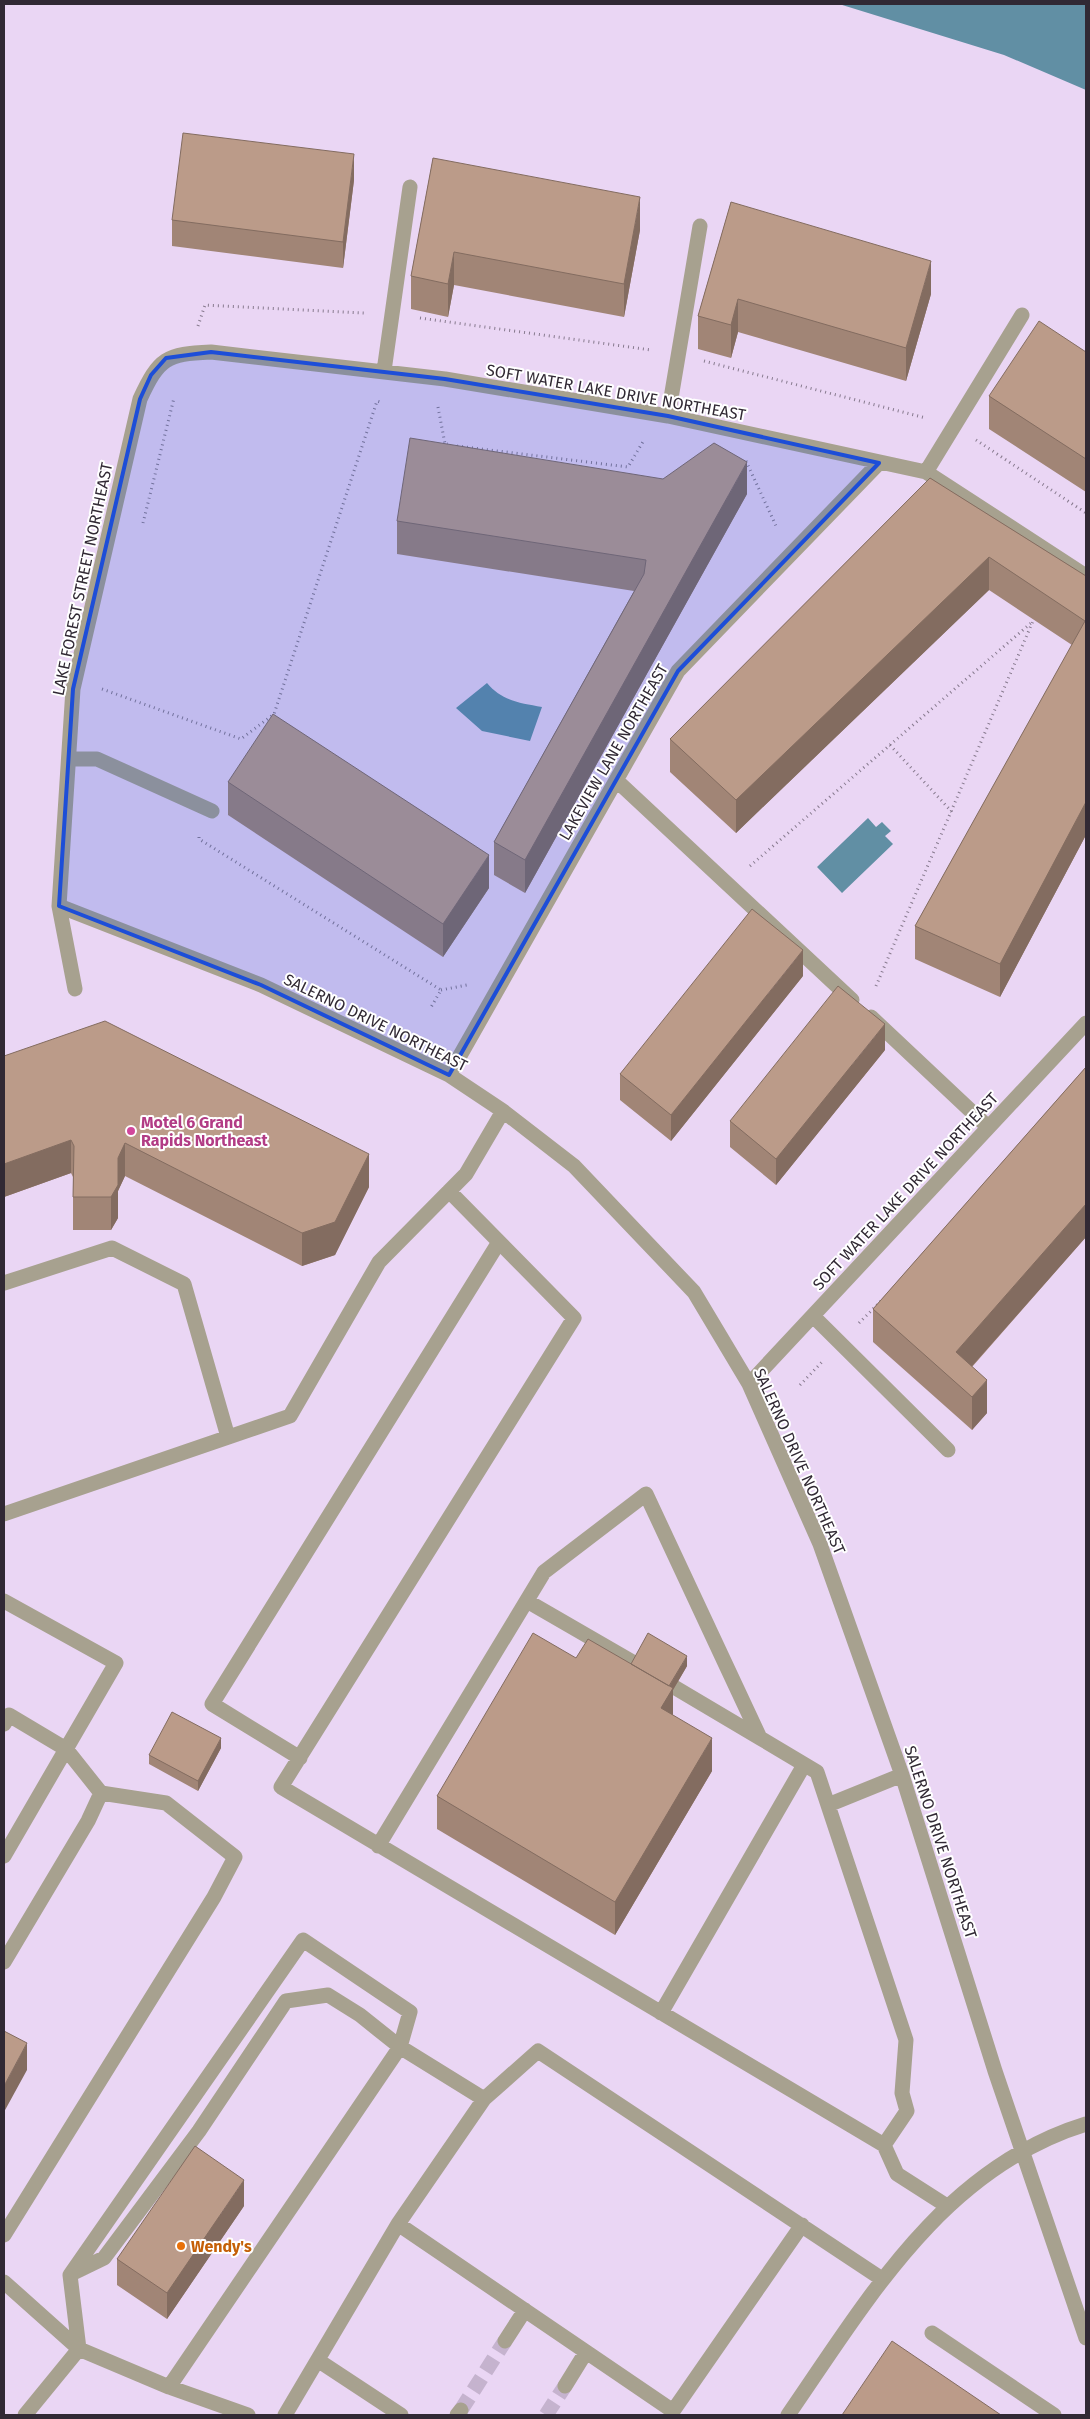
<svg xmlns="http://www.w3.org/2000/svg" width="1090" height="2419" viewBox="0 0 1090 2419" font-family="'Fira Sans',sans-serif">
<rect width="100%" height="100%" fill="#ead6f4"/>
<path fill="#618fa4" d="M839 4H1086V90L1004 55Z
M487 683C502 701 520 703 542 707L530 741 482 731 456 708Z
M868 818 876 827 882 822 891 831 885 836 893 844 842 893 817 867Z"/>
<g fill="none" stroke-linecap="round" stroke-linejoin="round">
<path stroke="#c5b3ce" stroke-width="15" stroke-dasharray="15 8" stroke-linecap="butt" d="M461 2410 505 2341
M546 2415 565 2386"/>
<path stroke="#877a8e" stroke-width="3" stroke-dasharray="1 4" stroke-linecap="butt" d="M420 318 651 350
M198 326 205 305 364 313
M704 361 926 418
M438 407 445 444H448
M976 440 1086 513
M457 446 628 467 644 440
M746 461 777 528
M143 523 174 398
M102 689 241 739 274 714 377 401 380 402
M890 745 952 812
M199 837V839L441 990 430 1009
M750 866 1031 623
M876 986 1033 621
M441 990 467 985
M859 1323 881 1301
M800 1385 822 1362"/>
<path stroke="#a7a18f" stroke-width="15" d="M384 371 410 187
M668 416 700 226
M926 472 1022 315
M69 759H97L212 811
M616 780 852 1000
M59 906 261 985 449 1075 503 1111 574 1166 694 1292 749 1384 820 1544 902 1775 995 2071 1086 2338
M75 989 59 906 73 689 140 399C159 358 166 354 211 352L445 379 668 416 926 472 1086 576
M871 1017 988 1127
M449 1075 678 671 879 463
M449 1191 574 1318 281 1787 884 2145 897 2174 947 2206
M4 1283 112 1248 184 1284 228 1437
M813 1316 948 1450
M749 1384 1086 1023
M4 1514 290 1416 379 1262 466 1174 503 1111
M4 1601 116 1663 4 1856
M527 1601 636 1664
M674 1687 760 1738
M4 1724 9 1715 66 1749 101 1793 166 1803 235 1857 214 1897 4 2235
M300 1758 212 1704 499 1242
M828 1805 902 1775
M378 1846 544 1572 646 1494 760 1738 817 1772 906 2040 902 2093 907 2111 884 2145
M4 1962 88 1821 101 1793
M661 2013 804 1765
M398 2224 673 2411 802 2225
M71 2274 104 2258 199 2131 286 2001 328 1995 360 2015 400 2047 484 2099 538 2051 882 2279
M4 2282 79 2349 169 2387 248 2415
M932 2333 1054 2415
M505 2341 525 2310
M319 2361 401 2415
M565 2386 586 2352
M25 2415 79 2349 70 2275 303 1940 410 2012 400 2047 169 2387
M285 2415 398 2224 484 2099
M457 2415 461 2410
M788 2415C868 2299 943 2168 1086 2124"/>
</g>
<path fill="#a18576" d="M433 158 640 230 624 317 454 285 448 317 411 309V276Z
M354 180 343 268 172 246V220Z
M731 202 931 294 906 381 738 332 731 358 698 349V316Z
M1086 352V492L989 429V396Z
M930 478 1086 576V835L1000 997 915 959V926L1072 645 989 590 736 833 670 772V739Z
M747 494 525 893 494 875V842L634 591 397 554V521Z
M228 782 489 888 443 957 228 815Z
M803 976 671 1141 620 1100V1074Z
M885 1050 776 1185 730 1147V1121Z
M4 1056 369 1187 335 1255 302 1266 125 1176 118 1191V1218L111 1230H73V1177L71 1173 4 1197Z
M1086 1067V1237L972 1367 987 1413 972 1430 873 1342V1309Z
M576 1658 631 1664 687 1666 673 1690V1715L712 1771 615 1935 437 1829V1796Z
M221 1748 198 1791 149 1764V1755Z
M244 2206 167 2319 117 2285V2259Z"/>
<path fill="#836c60" d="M354 154V180L343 268V242Z
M640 197V230L624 317V284Z
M454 252V285L448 317V284Z
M931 261V294L906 381V348Z
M738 299V332L731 358V325Z
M747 462V494L525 893V860Z
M989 557V590L736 833V800Z
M1086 802V835L1000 997V964Z
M489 855V888L443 957V924Z
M803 950V976L671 1141V1115Z
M885 1024V1050L776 1185V1159Z
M71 1140V1173L4 1197V1164Z
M125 1143V1176L118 1191V1218L111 1230V1197L118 1158Z
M369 1154V1187L335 1255 302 1266V1233Z
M1086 1204V1237L957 1383 956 1352Z
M987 1380V1413L972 1430V1397Z
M687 1656V1666L673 1690V1721L659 1713V1704Z
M221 1738V1748L198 1791V1781Z
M712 1738V1771L615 1935V1902Z
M27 2043V2070L4 2112V2086Z
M244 2180V2206L167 2319V2293Z"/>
<path fill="#bb9b89" stroke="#836c60" d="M183 133 354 154 343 242 172 220Z
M433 158 640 197 624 284 454 252 448 284 411 276Z
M731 202 931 261 906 348 738 299 731 325 698 316Z
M1039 321 1086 352V459L989 396Z
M410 438 663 479 714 443 747 462 525 860 494 842 644 574 646 560 397 521Z
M930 478 1086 576V802L1000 964 915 926 1085 621 989 557 736 800 670 739Z
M273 714 489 855 443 924 228 782Z
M752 909 803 950 671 1115 620 1074Z
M838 986 885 1024 776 1159 730 1121Z
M105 1021 369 1154 335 1222 302 1233 125 1143 118 1158V1185L111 1197H73L74 1146 71 1140 4 1164V1056Z
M1086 1067V1204L956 1352 987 1380 972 1397 873 1309Z
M533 1633 576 1658 588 1639 659 1680 673 1688 661 1708 712 1738 615 1902 437 1796Z
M648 1633 687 1656 669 1686 631 1664Z
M172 1712 221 1738 198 1781 149 1755Z
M4 2031 27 2043 4 2086Z
M195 2146 244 2180 167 2293 117 2259Z
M892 2341 1001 2415H842Z"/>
<path fill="#1d4ed8" fill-opacity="0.2" stroke="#1d4ed8" stroke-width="4" stroke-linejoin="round" d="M211 352 445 379 668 416 879 463 678 671 449 1075 261 985 59 906 73 689 140 399 151 375 166 358Z"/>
<circle fill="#d1479c" stroke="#fff" stroke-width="2" cx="131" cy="1131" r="5"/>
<circle fill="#e8710a" stroke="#fff" stroke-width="2" cx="181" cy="2246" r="5"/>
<g text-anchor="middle" stroke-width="4" stroke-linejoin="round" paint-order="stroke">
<g font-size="16" fill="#312934" stroke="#fff">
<text transform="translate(616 392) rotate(10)" y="6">SOFT WATER LAKE DRIVE NORTHEAST</text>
<text transform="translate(82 579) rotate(-78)" y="6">LAKE FOREST STREET NORTHEAST</text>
<text transform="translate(613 752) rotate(-60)" y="6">LAKEVIEW LANE NORTHEAST</text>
<text transform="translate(376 1022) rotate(26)" y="6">SALERNO DRIVE NORTHEAST</text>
<text transform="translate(905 1191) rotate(-47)" y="6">SOFT WATER LAKE DRIVE NORTHEAST</text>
<text transform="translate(800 1461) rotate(66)" y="6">SALERNO DRIVE NORTHEAST</text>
<text transform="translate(941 1842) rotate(72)" y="6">SALERNO DRIVE NORTHEAST</text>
</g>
<g font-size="16" font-weight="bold" fill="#b23c85" stroke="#fff" text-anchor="start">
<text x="141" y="1128">Motel 6 Grand<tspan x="141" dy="18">Rapids Northeast</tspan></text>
</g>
<g font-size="16" font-weight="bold" fill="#c56008" stroke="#fff" text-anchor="start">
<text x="191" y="2252">Wendy's</text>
</g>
</g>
<rect width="1090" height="2419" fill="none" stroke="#312934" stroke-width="10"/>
</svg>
